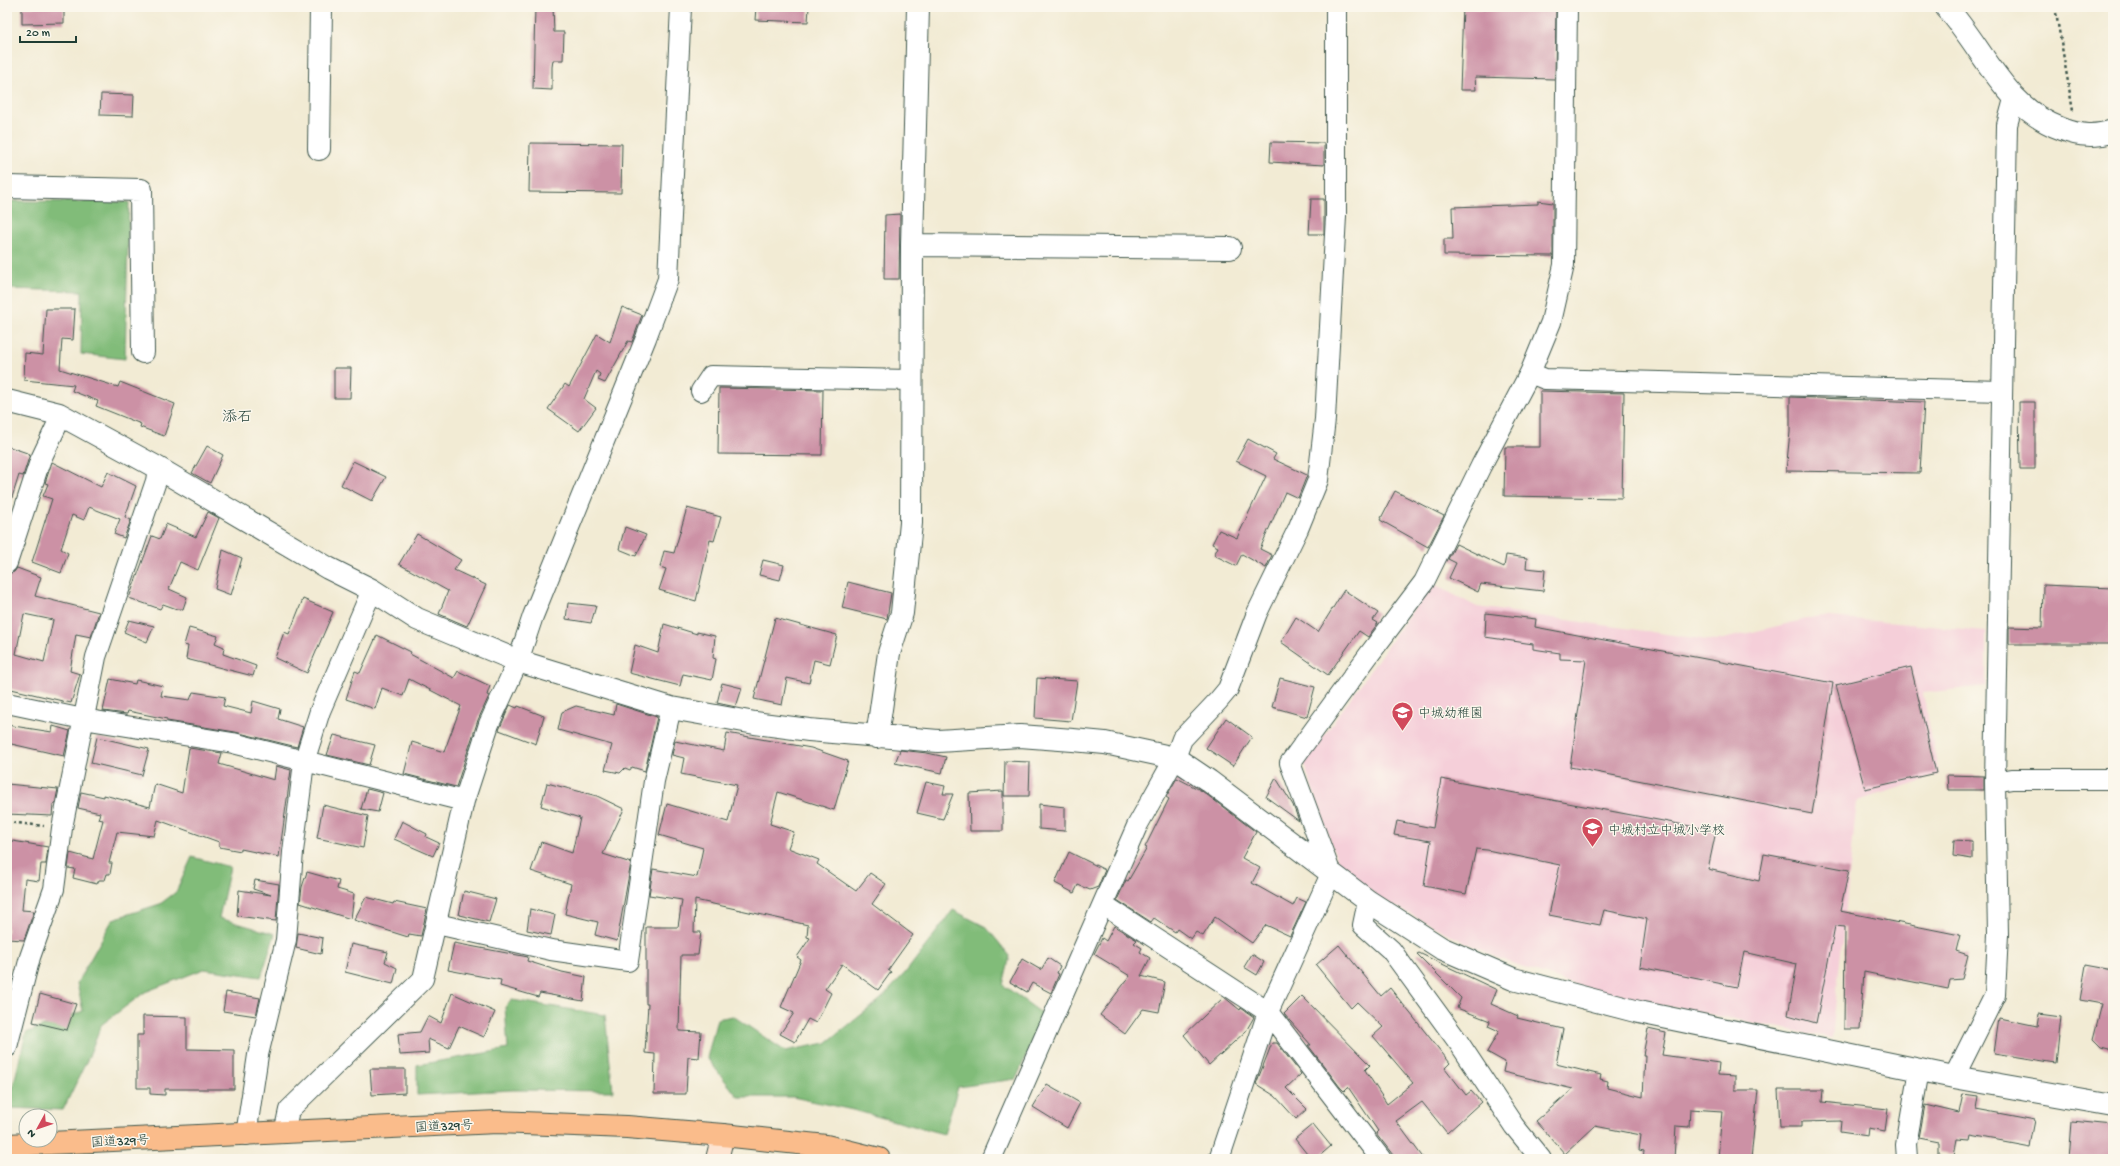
<svg xmlns="http://www.w3.org/2000/svg" width="2120" height="1166" viewBox="0 0 2120 1166" font-family="'Gochi Hand','Klee One',sans-serif">
<rect width="100%" height="100%" fill="#fbf7ec"/>
<filter id="ink" filterUnits="userSpaceOnUse"><feTurbulence type="fractalNoise" baseFrequency=".025" numOctaves="2"/><feDisplacementMap in="SourceGraphic" scale="8" xChannelSelector="R" yChannelSelector="G"/><feConvolveMatrix kernelMatrix="1 2 1 2 8 2 1 2 1" color-interpolation-filters="sRGB"/></filter>
<filter id="wash" filterUnits="userSpaceOnUse"><feTurbulence type="fractalNoise" baseFrequency=".012" numOctaves="4" result="noise"/><feDisplacementMap in="SourceGraphic" scale="16" xChannelSelector="R" yChannelSelector="G"/><feGaussianBlur stdDeviation="0.9" result="paint"/><feColorMatrix in="noise" values="0 0 0 0 0 0 0 0 0 0 0 0 0 0 0 0 0 1.4 0 .05"/><feComposite in="paint" operator="in"/></filter>
<g filter="url(#wash)">
<rect width="100%" height="100%" fill="#f2ebd4"/>
<path fill="#f5cfd9" d="M1432 583 1477 607 1715 641 1819 616 1986 631V686L1923 693 1939 775 1857 801 1832 1038 1604 994 1512 964 1456 938 1383 900 1340 868 1304 764Z"/>
<path fill="#81bc79" stroke="#507c56" d="M7 201 129 202 125 359 81 354 82 291 7 289Z
M192 857 230 867 219 918 275 934 261 977 204 969 145 992 101 1025 89 1056 63 1110 8 1108 26 1033 83 1011 77 983 113 919 160 904 176 892Z
M953 910 986 927 1010 956 1003 985 1044 1015 1016 1079 958 1087 944 1134 853 1110 793 1097H738L707 1058 717 1019 733 1016 785 1051 826 1043 881 999 906 972Z
M512 1000 605 1015 613 1091 513 1090 417 1095V1065L508 1049 505 1007Z"/>
<g id="blocks">
<path fill="#cc91a5" fill-rule="evenodd" d="M22 7H64V23L22 24Z
M535 7H553L554 32H564L563 60H553L552 67V90L533 89Z
M756 7H809L808 22 755 20Z
M1463 7 1486 10V7H1556L1555 79 1475 77 1476 90H1460Z
M101 94 134 95 133 116 100 115Z
M1271 142 1324 143V165L1270 162Z
M530 143 622 144 621 193 529 192Z
M1311 199H1324V234H1309Z
M1538 201 1553 203V256L1444 255V239H1453L1452 207 1538 204Z
M900 214 899 279H884L885 215Z
M622 307 642 315 632 342 628 341 605 383 598 380 600 374 596 371 584 399 596 408 579 431 548 409 565 384 569 387 597 334 610 342Z
M46 309H75L73 340 62 339 60 369 118 387 120 382 175 404 164 436 140 427 141 424 96 406 98 401 72 391 74 385 24 380 25 353 43 355Z
M334 368H351L350 398H334Z
M719 388 823 390 822 455 718 454Z
M1540 391 1624 393 1622 498 1504 496 1505 447H1540Z
M1790 397 1924 402 1920 473 1786 471 1790 432Z
M2019 402H2035V469H2020Z
M1248 439 1276 454 1273 459 1307 475 1298 498 1285 492 1260 549 1272 555 1266 568 1242 554 1236 566 1214 555 1218 547 1212 544 1219 530 1237 538 1266 476 1236 461Z
M7 446 30 454 23 476 19 475 10 504 7 503Z
M207 446 223 455 210 483 192 473Z
M353 461 386 477 372 501 341 485Z
M52 462 101 487 108 472 136 486 125 517 131 520 124 538 114 534 120 519 89 507 84 520 72 515 61 549 68 553 61 573 32 562 52 499 43 496 48 484 45 483Z
M1395 491 1444 516 1428 547 1380 520Z
M687 508 721 517 714 541 710 540 696 601 659 590 666 569 660 567 664 551 674 553Z
M208 512 219 518 198 570 180 562 169 589 187 597 183 609H177L163 604 160 609 129 598 152 536 160 539 166 524 196 537Z
M625 527 646 535 636 556 619 549Z
M417 534 461 560 454 570 486 585 467 626 439 614 448 591 399 564Z
M1456 544 1504 567 1506 555 1527 558 1526 568 1545 570 1543 591 1481 584 1478 592 1449 578 1456 563 1448 559Z
M223 550 242 558 231 595 215 589Z
M763 560 784 565 780 580 759 575Z
M17 568 41 577 35 596 99 612 91 637 76 634 70 671 80 674 71 703 7 688V574L14 572ZM24 614 53 620 44 662 16 654Z
M848 582 891 593 887 619 842 608Z
M2043 585 2113 588V644H2009V627L2042 628Z
M1344 590 1378 613 1373 620 1378 623 1368 637 1359 631 1328 675 1281 642 1296 617 1318 632Z
M303 599 333 612 307 673 275 658 284 632 289 634Z
M568 603 596 606 591 623 566 619Z
M1486 613 1536 619 1535 627 1833 683 1812 814 1570 767 1586 660 1560 659V653L1533 649V644L1485 637Z
M775 618 837 635 830 664 814 660 809 683 787 678 782 705 754 699Z
M129 620 154 626 147 642 124 632Z
M664 624 697 634V632L715 636 713 658 716 659 712 680 683 674 680 686 629 673 635 645 658 653Z
M189 628 218 636 215 643 224 647 223 654 256 666 253 676 186 659 188 646 184 645Z
M377 635 411 652 410 654 454 678 458 671 490 686 487 695 489 696 478 720 456 787 404 774 412 742 444 752 461 706 409 679 403 696 382 688 375 709 346 699 355 671 360 673Z
M1911 667 1936 773 1865 789 1836 685Z
M1037 678 1077 681 1071 721 1035 718Z
M1280 678 1315 687 1307 717 1272 707Z
M110 679 135 684 136 680 163 686 161 696 190 700 193 692 225 697 223 706 251 713 253 701 280 709 278 719 303 727 297 747 235 732 167 721V719L128 711 127 714 103 711Z
M722 683 742 688 736 707 717 703Z
M616 704 657 717 645 771 632 767 630 770 625 768 620 773 605 770 612 745 558 730 562 712 576 706 614 715Z
M510 705 517 708 518 706 544 716 536 744 499 730Z
M1226 718 1252 737 1233 766 1206 748Z
M7 725 52 732 53 726 70 731 64 756 7 743Z
M727 733 811 748 848 761 834 810 778 792 770 824 794 832 788 848 819 860 817 864 856 891 870 873 886 884 872 904 913 935 888 970 891 972 878 990 842 964 825 989 831 993 816 1023 808 1019 795 1042 780 1034 794 1013 781 1007 801 960 797 957 810 938 807 937 808 925 695 900 694 932H701L698 955H681L679 1031 701 1032 699 1058 688 1057 686 1094H654L655 1054 645 1053 648 1004H646V927H678L682 900 649 895 653 869 697 877 703 848 659 835 667 804 728 822 737 785 681 774 684 758 672 755 675 741 724 751Z
M334 735 375 745 369 765 327 755Z
M97 737 149 749 142 775 91 763Z
M189 748 222 753 219 764 274 780 276 766 291 770 279 857 241 849V851L219 847V842L158 820 154 836 117 832 109 863H112L110 874H107L105 880H99L97 884 73 878 75 869 68 868 70 853 93 859 103 820 98 819 100 813 78 808 81 792 104 797V795L150 807 155 784 182 793Z
M900 750 927 753 946 757 942 773 895 763Z
M1005 761 1030 762 1029 796H1004Z
M1947 775 1984 776V790H1948Z
M1177 778 1202 791 1256 832 1242 858 1260 868 1252 883 1293 906 1297 898 1306 902 1290 936 1266 925 1252 943 1215 917 1203 936 1196 932 1191 939 1177 929 1175 932 1154 918 1151 922 1117 900 1126 880 1128 881 1147 848 1145 847 1169 799 1166 797Z
M1276 778 1293 805 1299 821 1266 797Z
M1441 779 1716 831 1708 869 1759 881 1764 854 1849 870 1840 911 1960 935 1956 951 1968 955 1962 979 1950 980 1948 989 1864 972 1860 1029H1844L1845 927 1835 926 1816 1023 1788 1015 1797 964 1744 952 1737 987 1640 967 1647 919 1604 910 1600 925 1549 915 1560 865 1487 850 1476 849 1466 894 1424 886 1431 841 1394 835 1397 821 1433 828Z
M926 782 945 786 943 794H953L943 819 917 813Z
M547 783 597 796 624 809 603 854 631 863 617 941 595 935 598 922 565 914 571 884 531 871 541 842 572 853 580 818 541 806Z
M7 784 58 789 55 804H53L52 816 7 814Z
M367 789 383 793 378 812 361 809Z
M1003 791V831H970L969 793Z
M1039 804 1065 807V831L1039 829Z
M323 805 368 816 363 848 317 838Z
M402 821 427 834 426 837 439 843 433 856 394 839Z
M7 840 48 847 46 864H41L39 881 25 879 22 910 34 911 24 940 7 939Z
M1954 840 1972 841V859L1953 856Z
M1069 852 1105 870 1098 887 1090 890 1078 885 1074 893 1055 883Z
M307 872 339 881 337 889 354 894 351 919 300 903 302 887Z
M255 880 279 884 276 921 237 916 239 890 271 895 253 889Z
M464 891 496 899 489 922 459 915Z
M366 897 393 904 394 902 427 909 421 936 409 934 408 937 354 920Z
M530 909 555 915 551 935 527 930Z
M1114 926 1137 940 1134 943 1142 948 1140 952 1150 958 1141 976 1165 982 1159 1012 1143 1009 1125 1034 1100 1015 1130 976 1094 954 1102 938 1106 941Z
M298 933 323 938 321 954 296 948Z
M454 943 528 957 527 961 562 972 586 977 583 1001 540 993 538 997 500 986 501 980 448 970Z
M351 944 388 952 385 962 397 968 393 984 345 972Z
M1339 945 1381 996 1390 988 1450 1063 1445 1068 1466 1095 1471 1091 1481 1102 1447 1133 1422 1102 1396 1121 1424 1159H1396L1376 1133 1378 1131 1348 1087 1344 1091 1340 1087 1308 1045H1311L1284 1014 1302 996 1370 1065 1365 1070 1387 1104 1413 1083 1373 1036 1383 1027 1357 1002 1351 1008 1316 965Z
M1419 953 1497 990 1491 1004 1518 1016 1517 1018 1563 1029 1556 1064 1601 1075 1600 1079 1608 1081 1607 1088 1643 1097 1645 1055H1643L1648 1029 1666 1033 1662 1055 1719 1063 1718 1075 1735 1076V1090H1758L1751 1159H1718L1722 1111 1690 1109 1689 1127 1676 1126 1674 1159H1643L1644 1151 1639 1150 1641 1135 1595 1126 1565 1154 1536 1121 1573 1089 1503 1072 1505 1062 1487 1052 1499 1031 1488 1026 1490 1021 1457 1008 1461 998 1417 954Z
M1252 954 1264 962 1257 975 1244 967Z
M1048 958 1060 966 1057 973 1059 974 1051 993 1032 983 1027 992 1010 982 1022 959 1041 970Z
M2086 965 2113 970V1050L2101 1047 2093 1039 2102 1004 2080 1000Z
M226 992 260 998 256 1016 223 1011Z
M452 993 495 1012 484 1037 459 1026 449 1048 428 1039 429 1053 400 1055 398 1034 420 1032 428 1016 441 1023Z
M40 994 76 1004 67 1030 33 1022Z
M1224 997 1240 1010 1241 1008 1254 1017 1246 1031 1209 1065 1184 1035Z
M2039 1014 2061 1017 2056 1063 1994 1053 1999 1018 2037 1026Z
M143 1016 187 1017V1049L234 1050V1089H165V1095L150 1094V1088H137V1035H143Z
M1272 1043H1277L1301 1074 1286 1088 1307 1109 1296 1119 1275 1096 1256 1084Z
M370 1069H405V1093L372 1095Z
M1047 1084 1080 1103 1067 1128 1033 1107Z
M1778 1090H1823L1822 1102 1888 1109 1885 1131 1869 1128 1868 1136 1840 1132 1841 1121 1801 1122V1127H1780Z
M1963 1094 1978 1096 1976 1109 2035 1120 2030 1146 1971 1135 1970 1140 1957 1139 1954 1155 1939 1153V1142L1919 1138 1925 1105 1959 1113Z
M2072 1121 2113 1125V1159H2069Z
M1313 1124 1331 1146 1316 1159H1311L1295 1139Z"/>
</g>
</g>
<g filter="url(#ink)">
<use href="#blocks" fill-opacity="0" stroke="#3f574c" stroke-width="1"/>
<g fill="none" stroke-linecap="round" stroke-linejoin="round">
<defs>
<path id="minor" d="M1530 373 1545 379 2002 391
M701 391 711 376 911 380
M7 563 40 461 57 425 59 414
M7 703 83 719 233 743 464 801
M1995 782 2012 779H2113
M1368 901 1363 925 1391 950 1459 1043 1514 1126 1541 1159
M1104 905 1268 1012 1381 1159
M437 924 551 950 628 961 654 781 671 708
M7 1047 30 957 54 889 62 828 96 657 156 481 158 468
M1954 1077 1995 995 1998 934 1995 782 2007 125 2014 99
M284 1133 289 1110 423 979 464 801 489 724 518 661 533 616 646 338 668 279 681 7
M246 1135 258 1055 286 940 293 852 304 762 320 711 372 590
M991 1159 1137 826 1175 758 1182 739 1218 701 1228 689 1257 613 1298 529 1318 480 1325 419 1336 216V7
M1219 1159 1268 1012 1331 874 1290 763 1368 656 1424 582 1481 466 1530 373 1551 322 1564 265 1567 7
M1907 1159 1906 1145 1919 1070"/>
<path id="tertiary" d="M1946 7C1985 50 2004 108 2062 129 2080 136 2095 137 2113 131
M319 149 321 7
M7 187 141 190 143 352
M912 245 1230 248
M7 401 59 414 158 468 328 568 372 590 417 619 518 661 671 708 755 723 809 730 938 741 1020 736 1073 740 1105 743 1175 758 1209 781 1368 901 1441 948 1513 979 1639 1012 1954 1077 2113 1105
M877 737 889 653 902 613 911 523 912 245 918 7"/>
<path id="secondary" d="M717 1159 723 1135"/>
<path id="trunk" d="M7 1145 497 1122 627 1127 723 1135 826 1146 879 1159"/>
</defs>
<use href="#minor" stroke="#3f574c" stroke-width="22"/>
<use href="#tertiary" stroke="#3f574c" stroke-width="24"/>
<use href="#secondary" stroke="#3f574c" stroke-width="24"/>
<use href="#trunk" stroke="#3f574c" stroke-width="24"/>
<path stroke="#3f574c" stroke-width="2.5" stroke-dasharray="3 3" stroke-linecap="butt" d="M2055 7 2073 111
M7 822 44 826"/>
<use href="#minor" stroke="#fff" stroke-width="20"/>
<use href="#tertiary" stroke="#fff" stroke-width="22"/>
<use href="#secondary" stroke="#fde4d1" stroke-width="22"/>
<use href="#trunk" stroke="#fabc8b" stroke-width="22"/>
</g>
</g>
<defs>
<symbol id="school-pin" viewBox="-11 -11 22 30"><path d="M0 17L-7.5 6A9.5 9.5 0 1 1 7.5 6Z" fill="#d1495b" stroke="#fbf7ec"/><path d="M0-5L7-2L0 1L-7-2ZM-4 1L0 2.5L4 1V4Q0 6-4 4Z" fill="#fff"/></symbol>
</defs>
<g fill-rule="evenodd">
<use href="#school-pin" x="1390" y="700" width="25" height="34"/>
<use href="#school-pin" x="1580" y="816" width="25" height="34"/>
</g>
<g text-anchor="middle" stroke-width="3" stroke-linejoin="round" paint-order="stroke">
<g font-size="13" fill="#1f3d34" stroke="#fbf7ec" text-anchor="start">
<text x="1418" y="717">中城幼稚園</text>
<text x="1608" y="834">中城村立中城小学校</text>
</g>
<g font-size="13" fill="#1f3d34" stroke="#fbf7ec">
<text transform="translate(444 1125) rotate(-3)" y="5">国道329号</text>
<text transform="translate(120 1140) rotate(-3)" y="5">国道329号</text>
</g>
<g font-size="15" fill="#1f3d34" stroke="#fbf7ec">
<text x="237" y="421">添石</text>
</g>
</g>
<rect width="2120" height="1166" fill="none" stroke="#fbf7ec" stroke-width="24"/>
<g transform="translate(38 1128) rotate(230)"><circle r="19" fill="#fbf7ec" stroke="#a3ada2"/>
<path d="M0-3L7 15L0 10L-7 15Z" fill="#d1495b"/>
<text y="-6" font-size="11" font-weight="bold" text-anchor="middle" fill="#1f3d34">N</text>
</g>
<path d="M20 36v6h56v-6" fill="none" stroke="#1f3d34" stroke-width="2"/>
<text x="26" y="36" font-size="12" fill="#1f3d34" stroke="#fbf7ec" stroke-width="3" paint-order="stroke">20 m</text>
</svg>
